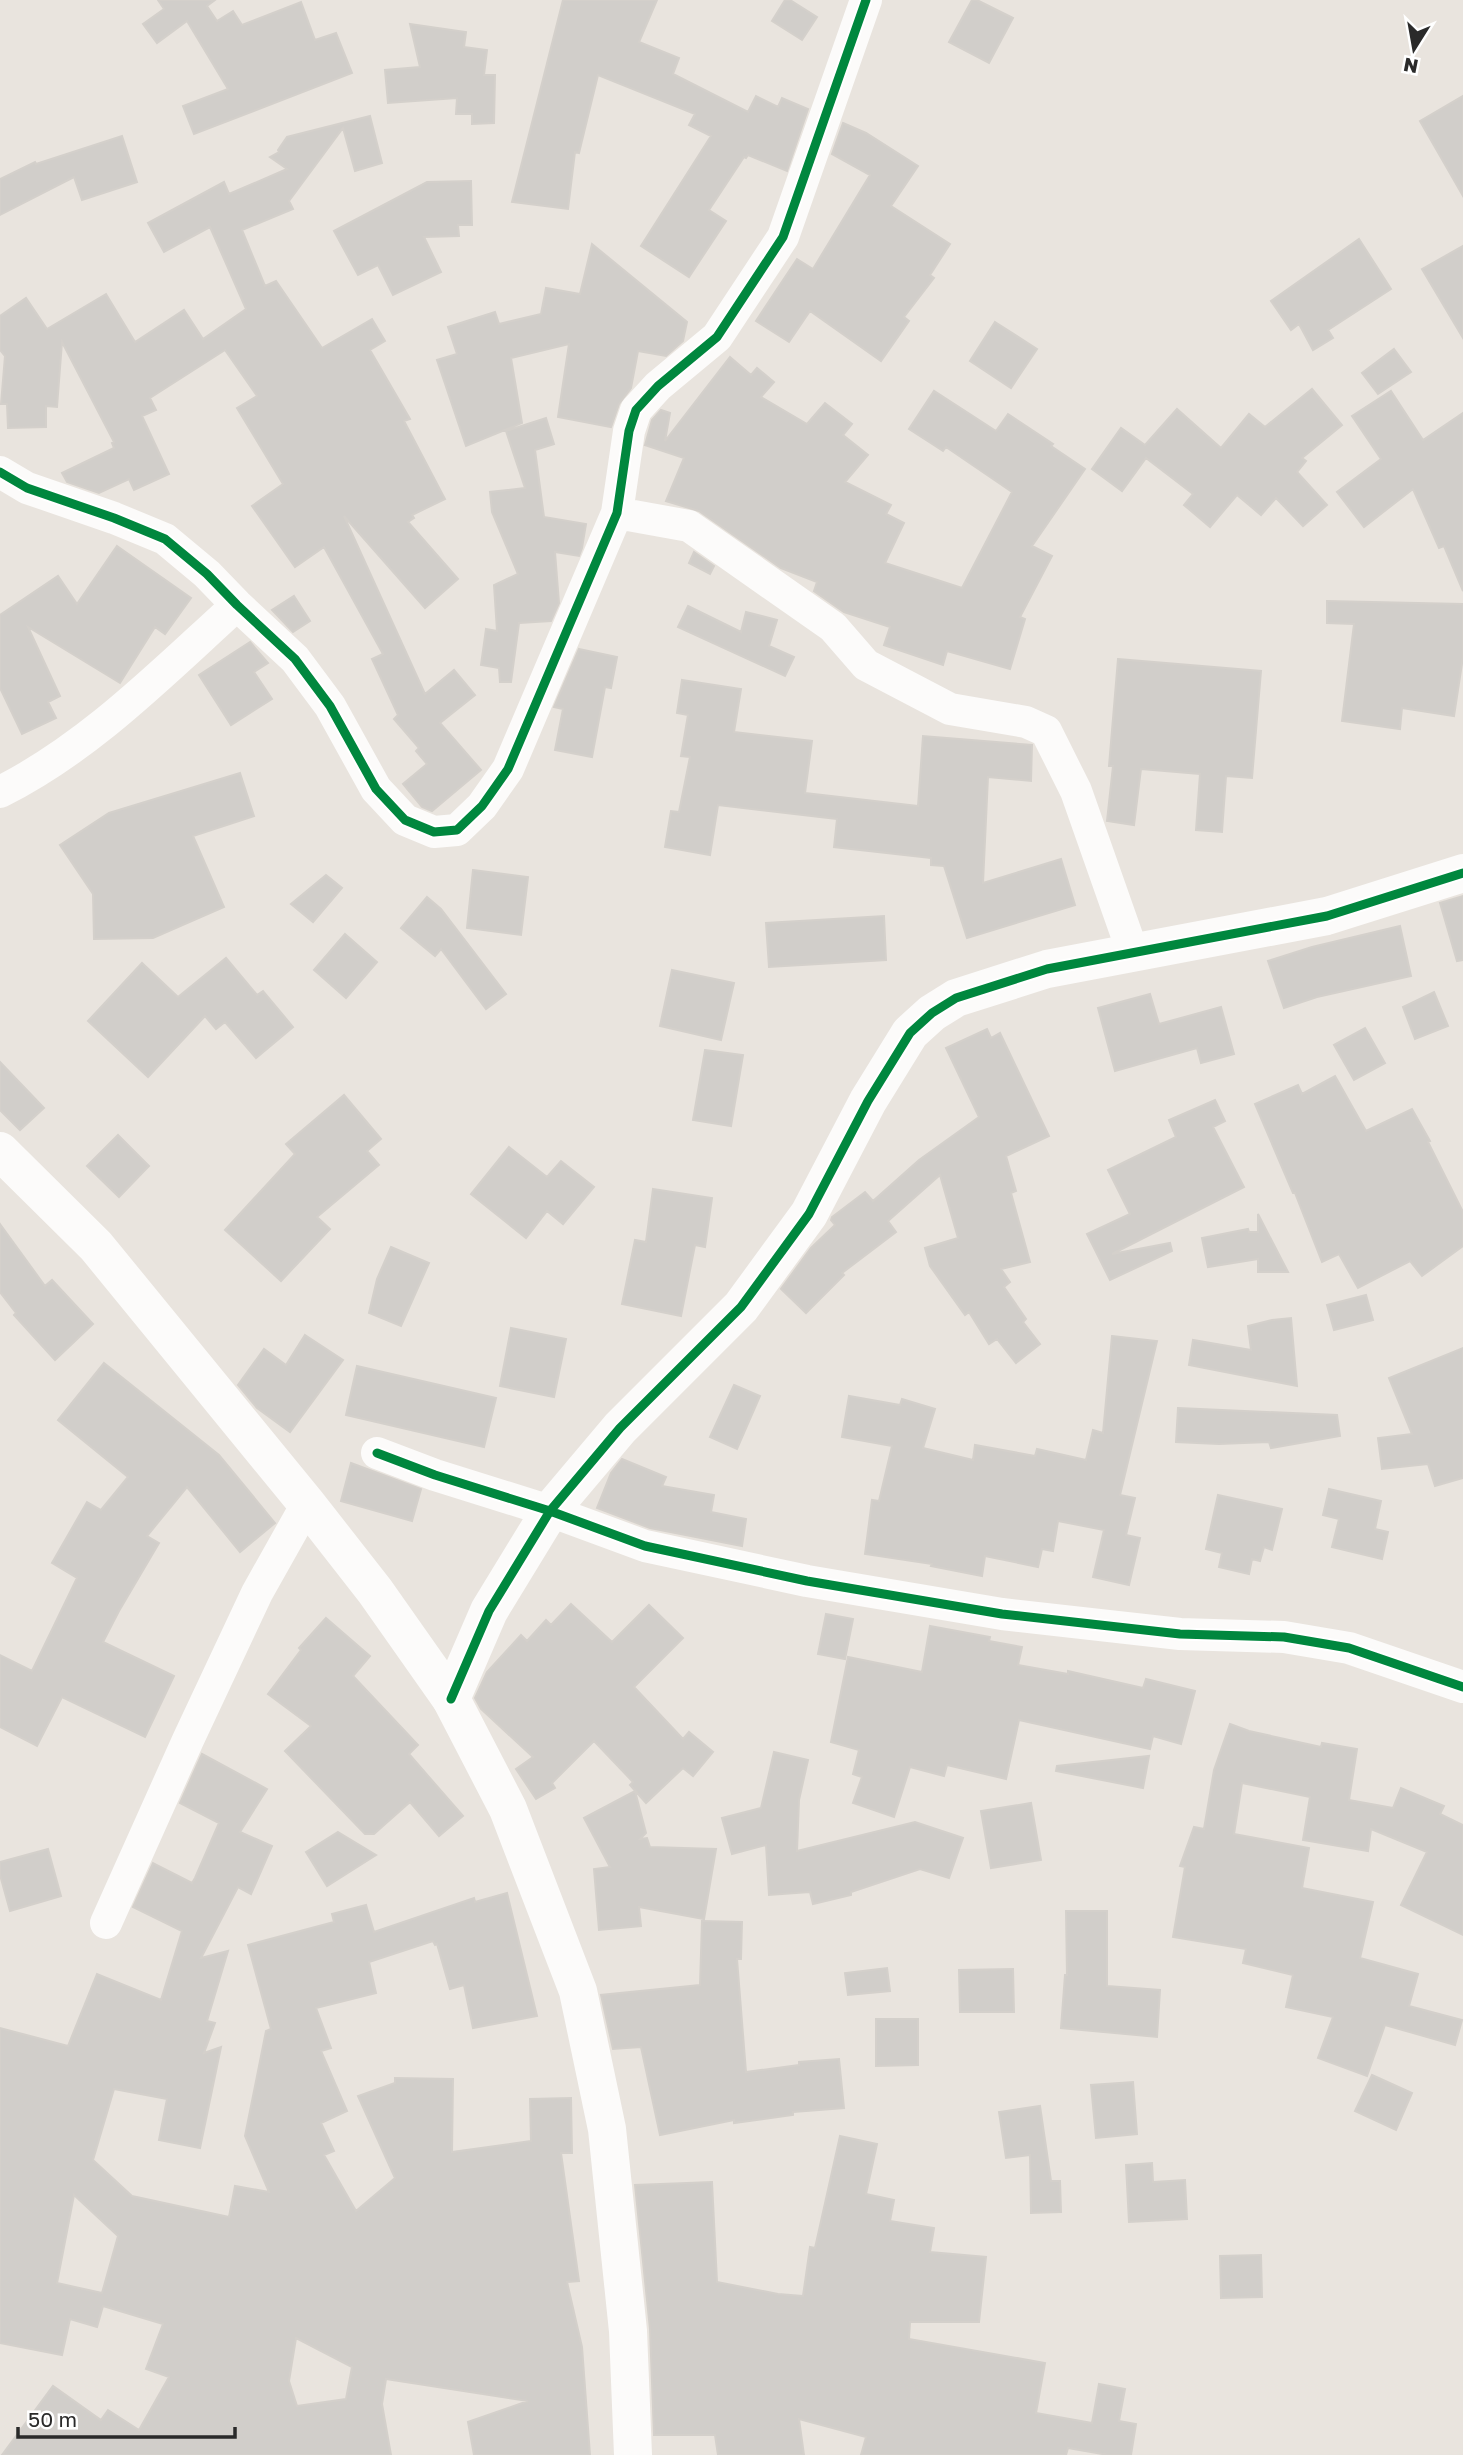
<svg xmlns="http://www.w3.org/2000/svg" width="1463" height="2455" viewBox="0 0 1463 2455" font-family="'Golos Text',sans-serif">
<rect width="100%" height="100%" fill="#e9e4de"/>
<path fill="#d1ceca" stroke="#d4d0cb" stroke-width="2" fill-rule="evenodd" d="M158 0H215L207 6 217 21 233 11 242 25 301 2 315 40 336 33 352 73 194 134 183 106 228 89 187 21 157 43 143 24 164 9Z
M563 0H657L639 42 679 58 673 74 748 112 756 96 778 107 782 98 808 109 787 171 748 155 746 158 744 157 709 210 726 221 689 277 641 246 711 136 689 125 695 114 598 75 579 153 575 152 568 209 512 202Z
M785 0H790L817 17 802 40 772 21Z
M972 0H977L1013 18 989 63 949 42Z
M410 24 466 32 464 47 487 50 484 75H495L494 123 472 124V114H456L457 98 388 103 385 70 420 67Z
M1463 96V196L1420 121Z
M370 116 382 163 355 171 343 128 289 201 293 209 242 230 265 286 276 281 322 348 372 319 385 341 370 350 410 419 404 421 445 499 412 515 414 518 408 522 458 579 425 608 344 516 425 694 454 670 475 695 440 723 481 770 432 811 422 807 403 784 427 764 416 751 419 748 394 719 398 715 372 659 383 654 324 547 295 567 252 506 283 484 237 408 257 396 225 350 150 398 156 410 142 416 169 474 134 490 129 479 99 493 67 482 62 473 114 448 112 443 114 442 62 342 57 407 46 406V427L8 428 7 404H1L5 356 0 350V316L26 298 47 329 106 294 135 342 184 310 203 339 246 309 210 227 164 252 148 223 224 182 229 194 287 169 270 157 279 152 278 150 287 137Z
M843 123 866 133 918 166 891 206 950 244 930 275 934 278 904 317 909 321 881 361 810 311 789 342 756 321 797 259 813 269 870 175 832 154Z
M122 136 137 182 82 200 74 177 0 215V179L35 162 36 164Z
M471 181 472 225H458L459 236 424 237 441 272 393 295 378 265 358 275 334 231 427 182Z
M1359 239 1391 289 1328 330 1333 338 1313 350 1299 324 1291 330 1271 301Z
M592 244 687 322 683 341 666 356 638 351 631 388 619 404 611 427 558 417 569 344 511 358 522 423 466 446 437 360 457 354 448 327 495 312 499 324 541 314 546 288 580 294Z
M1463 246V338L1422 269Z
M995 322 1037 349 1011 388 970 361Z
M1394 349 1411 372 1378 394 1362 373Z
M730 357 751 375 757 368 774 382 761 397 807 424 825 403 852 424 843 435 868 455 845 482 891 505 886 514 904 523 885 563 962 588 1012 492 946 447 943 451 909 429 934 391 996 431 1008 414 1053 444 1051 446 1085 469 1032 546 1052 556 1020 617 1025 619 1010 669 947 651 943 665 884 645 890 627 844 612 814 591 817 582 781 568 699 511 666 501 684 458 645 445 652 420 661 410 670 413 665 441Z
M1312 389 1342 425 1302 458 1306 461 1297 472 1327 505 1303 526 1276 498 1261 515 1237 495 1210 527 1184 505 1193 494 1146 458 1122 491 1092 469 1121 428 1145 445 1177 409 1221 448 1249 414 1265 427Z
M1391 391 1423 440 1463 413V591L1444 546 1439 548 1413 489 1364 527 1337 492 1381 459 1352 416Z
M546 418 554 444 535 450 544 517 586 524 582 548 579 556 555 552 559 603 551 621 519 623 511 682H500L499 668 481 665 486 629 497 631 494 585 518 574 492 512 490 492 525 488 506 431Z
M117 546 191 598 165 634 155 627 120 683 28 627 60 696 48 702 56 718 22 734 0 688V615L58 576 77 604Z
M694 552 714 566 710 574 689 563Z
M294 596 310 621 293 632 272 610Z
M1327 601 1463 604V657L1454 716 1402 708 1400 729 1342 721 1354 624 1327 623Z
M688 606 741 632 746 612 777 620 769 646 794 657 785 676 678 627Z
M250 642 268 663 254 672 272 699 231 725 199 675Z
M579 649 617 657 611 688 605 687 592 757 555 750 563 709 554 707Z
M1118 659 1261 671 1252 778 1226 776 1222 832 1196 830 1200 774 1141 769 1134 825 1107 821 1113 766H1109Z
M682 680 741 689 734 732 812 741 805 793 918 806 923 736 1032 745 1031 781 988 777 983 883 1061 859 1075 905 967 938 944 866 931 865V858L834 847 837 819 718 805 710 855 665 847 671 811 679 812 690 757 681 756 688 715 677 713Z
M240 773 254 816 193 836 224 907 153 938 94 939 93 894 60 845 109 813Z
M473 870 528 877 521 935 467 928Z
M326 875 342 888 313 922 291 904Z
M1463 896V960L1457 961 1440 903Z
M427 897 441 909 506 994 486 1009 441 949 435 956 401 928Z
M884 916 886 960 769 967 766 923Z
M1400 926 1411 976 1317 997 1284 1008 1268 961 1312 947Z
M345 934 377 962 346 998 314 970Z
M226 958 257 995 263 991 293 1027 256 1058 225 1022 216 1029 205 1016 148 1077 88 1021 142 963 178 997Z
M672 970 734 983 721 1040 660 1026Z
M1434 992 1448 1026 1415 1039 1403 1007Z
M1150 994 1159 1024 1221 1007 1234 1054 1201 1063 1197 1048 1115 1071 1098 1008Z
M1365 1028 1385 1063 1354 1080 1334 1045Z
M987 1029 991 1038 1000 1033 1049 1136 1006 1156 1016 1191 1011 1193 1030 1262 1001 1269 1010 1282 1004 1287 1026 1319 1023 1322 1040 1344 1016 1363 997 1339 989 1344 969 1312 965 1315 930 1266 925 1248 958 1238 940 1175 888 1221 896 1232 842 1273 844 1275 806 1313 781 1289 811 1248 835 1225 831 1220 832 1217 865 1192 873 1201 919 1160 979 1117 946 1048Z
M705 1050 743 1055 731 1126 693 1120Z
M0 1062 44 1108 20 1130 0 1110Z
M1335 1076 1366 1131 1412 1109 1430 1141 1428 1142 1463 1212V1246L1422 1276 1410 1261 1358 1288 1339 1254 1322 1262 1295 1193H1293L1255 1104 1298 1085 1302 1094Z
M344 1095 381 1139 367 1151 379 1165 317 1217 330 1229 281 1281 225 1230 295 1154 286 1144Z
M1215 1100 1225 1121 1213 1127 1244 1187 1112 1254 1170 1243 1172 1251 1110 1280 1087 1234 1130 1214 1108 1170 1176 1137 1169 1120Z
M118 1135 149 1166 119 1197 87 1166Z
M509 1147 547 1177 561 1161 594 1187 563 1224 547 1211 526 1238 471 1194Z
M653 1189 712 1198 705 1247 695 1245 681 1316 622 1304 635 1240 646 1242Z
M1258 1214 1288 1272H1258V1259L1208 1267 1202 1238 1248 1229 1249 1232H1258Z
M0 1224 45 1286 52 1280 93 1324 55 1360 14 1315 16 1313 0 1292Z
M391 1247 429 1263 401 1326 369 1313 377 1279Z
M1366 1295 1373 1320 1334 1330 1327 1305Z
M1291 1318 1297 1386 1189 1365 1193 1340 1251 1350 1248 1326 1272 1320Z
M511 1328 566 1339 554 1397 500 1386Z
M305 1335 343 1360 290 1432 257 1408 238 1385 264 1349 286 1365Z
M1112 1336 1157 1341 1120 1495 1135 1498 1126 1535 1140 1538 1129 1585 1093 1577 1104 1530 1058 1521 1053 1551 1042 1549 1038 1567 985 1556 982 1576 931 1566 932 1564 865 1554 872 1500 879 1501 892 1446 842 1437 849 1396 900 1405 902 1399 935 1409 923 1448 973 1460 975 1445 1035 1456 1037 1449 1086 1460 1093 1430 1103 1433Z
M1463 1348V1478L1435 1486 1428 1464 1382 1469 1378 1438 1412 1434 1389 1378Z
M104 1363 219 1455 275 1523 240 1552 187 1487 147 1536 159 1543 119 1611 103 1642 174 1676 145 1737 62 1697 37 1746 0 1727V1655L32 1671 77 1578 52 1563 87 1502 101 1510 128 1477 58 1420Z
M357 1366 496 1398 484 1447 346 1415Z
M734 1385 760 1396 737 1449 710 1437Z
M1178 1408 1337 1415 1340 1436 1271 1448 1269 1442 1219 1444 1176 1442Z
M622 1459 666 1477 662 1486 714 1495 711 1512 746 1519 742 1546 650 1528 597 1508 611 1473Z
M351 1463 421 1489 412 1521 341 1501Z
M1329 1489 1381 1501 1375 1529 1388 1532 1382 1559 1332 1547 1339 1519 1323 1515Z
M1218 1495 1282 1509 1272 1550 1264 1547 1260 1561 1252 1559 1249 1574 1219 1567 1222 1553 1206 1549Z
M571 1604 612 1642 649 1605 683 1638 634 1687 683 1739 689 1732 713 1752 693 1776 683 1768 646 1803 630 1785 633 1782 594 1741 552 1783 555 1788 536 1799 516 1769 533 1757 481 1709 475 1698 487 1672 521 1635 527 1641 546 1620 551 1625Z
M826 1614 853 1619 845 1659 818 1654Z
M326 1618 370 1656 353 1676 418 1745 409 1754 463 1816 439 1836 410 1802 374 1834H365L285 1751 311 1726 268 1694 301 1650 299 1648Z
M930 1626 990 1637 989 1641 1022 1647 1018 1665 1068 1674V1671L1143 1688 1146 1679 1195 1691 1181 1744 1153 1736 1150 1749 1019 1720 1006 1779 947 1765 944 1776 910 1767 894 1817 853 1803 862 1777 853 1774 859 1750 831 1742 848 1657 922 1672Z
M1230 1724 1249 1731 1321 1747 1322 1743 1357 1749 1349 1800 1393 1808 1401 1788 1444 1806 1440 1814 1463 1825V1935L1401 1905 1427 1852 1371 1829 1368 1851 1303 1840 1310 1797 1242 1783 1234 1834 1309 1848 1302 1888 1373 1902 1360 1958 1418 1974 1409 2006 1462 2020 1455 2045 1385 2025 1367 2076 1318 2058 1333 2017 1286 2007 1293 1975 1243 1963 1246 1949 1173 1937 1185 1867 1180 1866 1194 1827 1204 1829 1214 1770Z
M774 1752 808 1760 799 1800 797 1851 915 1822 963 1838 949 1878 920 1869 851 1892V1895L813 1904 810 1892 769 1895 766 1845 732 1854 722 1818 761 1808Z
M202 1754 267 1789 240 1832 272 1846 251 1894 238 1887 201 1958 228 1951 207 2021 215 2023 204 2053 221 2047 200 2148 159 2140 167 2099 114 2089 93 2160 132 2196 229 2217 235 2186 269 2192 245 2136 266 2031 271 2029 248 1945 334 1922 332 1914 366 1905 374 1932 474 1898 475 1902 507 1893 537 2016 473 2028 464 1985 450 1989 437 1944 435 1945 433 1941 369 1962 376 1993 316 2008 331 2048 321 2051 347 2111 321 2123 334 2151 324 2155 356 2211 395 2178 358 2096 395 2083V2078L453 2079 452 2152 531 2141 530 2099 571 2098 572 2153H561L579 2281 567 2282 582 2347 590 2455H474L468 2422 528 2401 386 2379 382 2404 391 2455H2L53 2386 101 2420 108 2410 139 2430 169 2377 146 2369 163 2324 103 2306 97 2327 70 2319 62 2355 0 2343V2028L68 2046 97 1974 161 2000 182 1931 133 1907 153 1863 192 1883 195 1878 219 1823 180 1803ZM74 2195 118 2236 102 2293 57 2283ZM296 2338 352 2367 346 2399 297 2406 289 2381Z
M1149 1756 1143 1788 1056 1771 1057 1766Z
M635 1791 646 1833 640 1839 647 1838 650 1847 716 1849 704 1919 639 1907 641 1926 599 1930 594 1869 610 1867 584 1818Z
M1031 1803 1041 1860 991 1868 981 1811Z
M338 1832 376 1855 327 1886 306 1852Z
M48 1849 61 1896 10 1911 0 1875V1862Z
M1066 1911H1107V1986L1160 1990 1157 2037 1061 2028 1065 1975H1067Z
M702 1921 742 1922 741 1959H737L746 2072 799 2065V2062L839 2059 844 2108 793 2112V2115L734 2123V2120L660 2135 641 2047 613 2049 601 1995 700 1985Z
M887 1968 890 1991 848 1995 845 1973Z
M1013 1969 1014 2012H960L959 1970Z
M876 2019H918V2065L876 2066Z
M1372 2075 1412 2093 1396 2130 1355 2111Z
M1133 2082 1137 2134 1096 2138 1091 2085Z
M1040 2106 1051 2181H1060L1061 2212 1031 2213 1030 2155 1006 2158 999 2112Z
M840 2136 877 2144 866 2194 894 2200 890 2221 934 2228 930 2252 986 2257 979 2322H910L909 2339 1045 2363 1036 2413 1092 2423 1099 2384 1125 2389 1119 2421 1136 2424 1131 2455H1108L1068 2448 1066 2455H861L866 2437 799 2419 804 2455H718L715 2435H654L650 2329 635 2185 712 2182 717 2282 778 2294 803 2296 810 2247 815 2248Z
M1152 2163 1153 2182 1185 2180 1187 2219 1129 2222 1126 2165Z
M1261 2255 1262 2297 1221 2298 1220 2256Z"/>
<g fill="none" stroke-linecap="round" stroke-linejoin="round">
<path stroke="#fcfbfa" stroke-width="32" d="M0 472 27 488 114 518 165 539 207 574 237 605 295 659 330 706 376 789 405 820 434 832 457 830 482 806 508 769 617 513 629 431 636 410 658 386 717 337 783 237 866 0
M617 513 689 526 833 627 866 665 950 709 1026 722 1046 731 1076 791 1133 953
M0 792C90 747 163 672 237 605
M377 1453 435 1475 550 1511 645 1546 807 1581 1002 1614 1180 1634 1284 1637 1349 1648 1463 1687
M106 1923 188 1740 257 1593 307 1504"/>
<path stroke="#fcfbfa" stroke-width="38" d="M451 1699 489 1611 550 1511 620 1428 741 1307 809 1214 868 1101 910 1033 932 1013 956 998 1047 969 1327 916 1463 873"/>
<path stroke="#fcfbfa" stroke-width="38" d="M0 1151 96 1246 307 1504 375 1591 451 1699 508 1809 578 1991 607 2129 628 2331 633 2455"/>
<defs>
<path id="cycleway" d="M0 472 27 488 114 518 165 539 207 574 237 605 295 659 330 706 376 789 405 820 434 832 457 830 482 806 508 769 617 513 629 431 636 410 658 386 717 337 783 237 866 0
M377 1453 435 1475 550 1511 645 1546 807 1581 1002 1614 1180 1634 1284 1637 1349 1648 1463 1687
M451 1699 489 1611 550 1511 620 1428 741 1307 809 1214 868 1101 910 1033 932 1013 956 998 1047 969 1327 916 1463 873"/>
</defs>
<use href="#cycleway" stroke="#fff" stroke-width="13"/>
<use href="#cycleway" stroke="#00873e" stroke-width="9"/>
</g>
<g transform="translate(1414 49) rotate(191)" stroke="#ffffff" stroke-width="5" paint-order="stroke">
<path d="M0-5L12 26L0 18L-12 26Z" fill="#2a2a2a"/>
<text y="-10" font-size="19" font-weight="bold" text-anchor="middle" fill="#2a2a2a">N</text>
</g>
<path d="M18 2427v10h217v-10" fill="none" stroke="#2a2a2a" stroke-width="3.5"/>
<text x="28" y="2427" font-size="21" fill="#2a2a2a" stroke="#ffffff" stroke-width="5" paint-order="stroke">50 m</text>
</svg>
